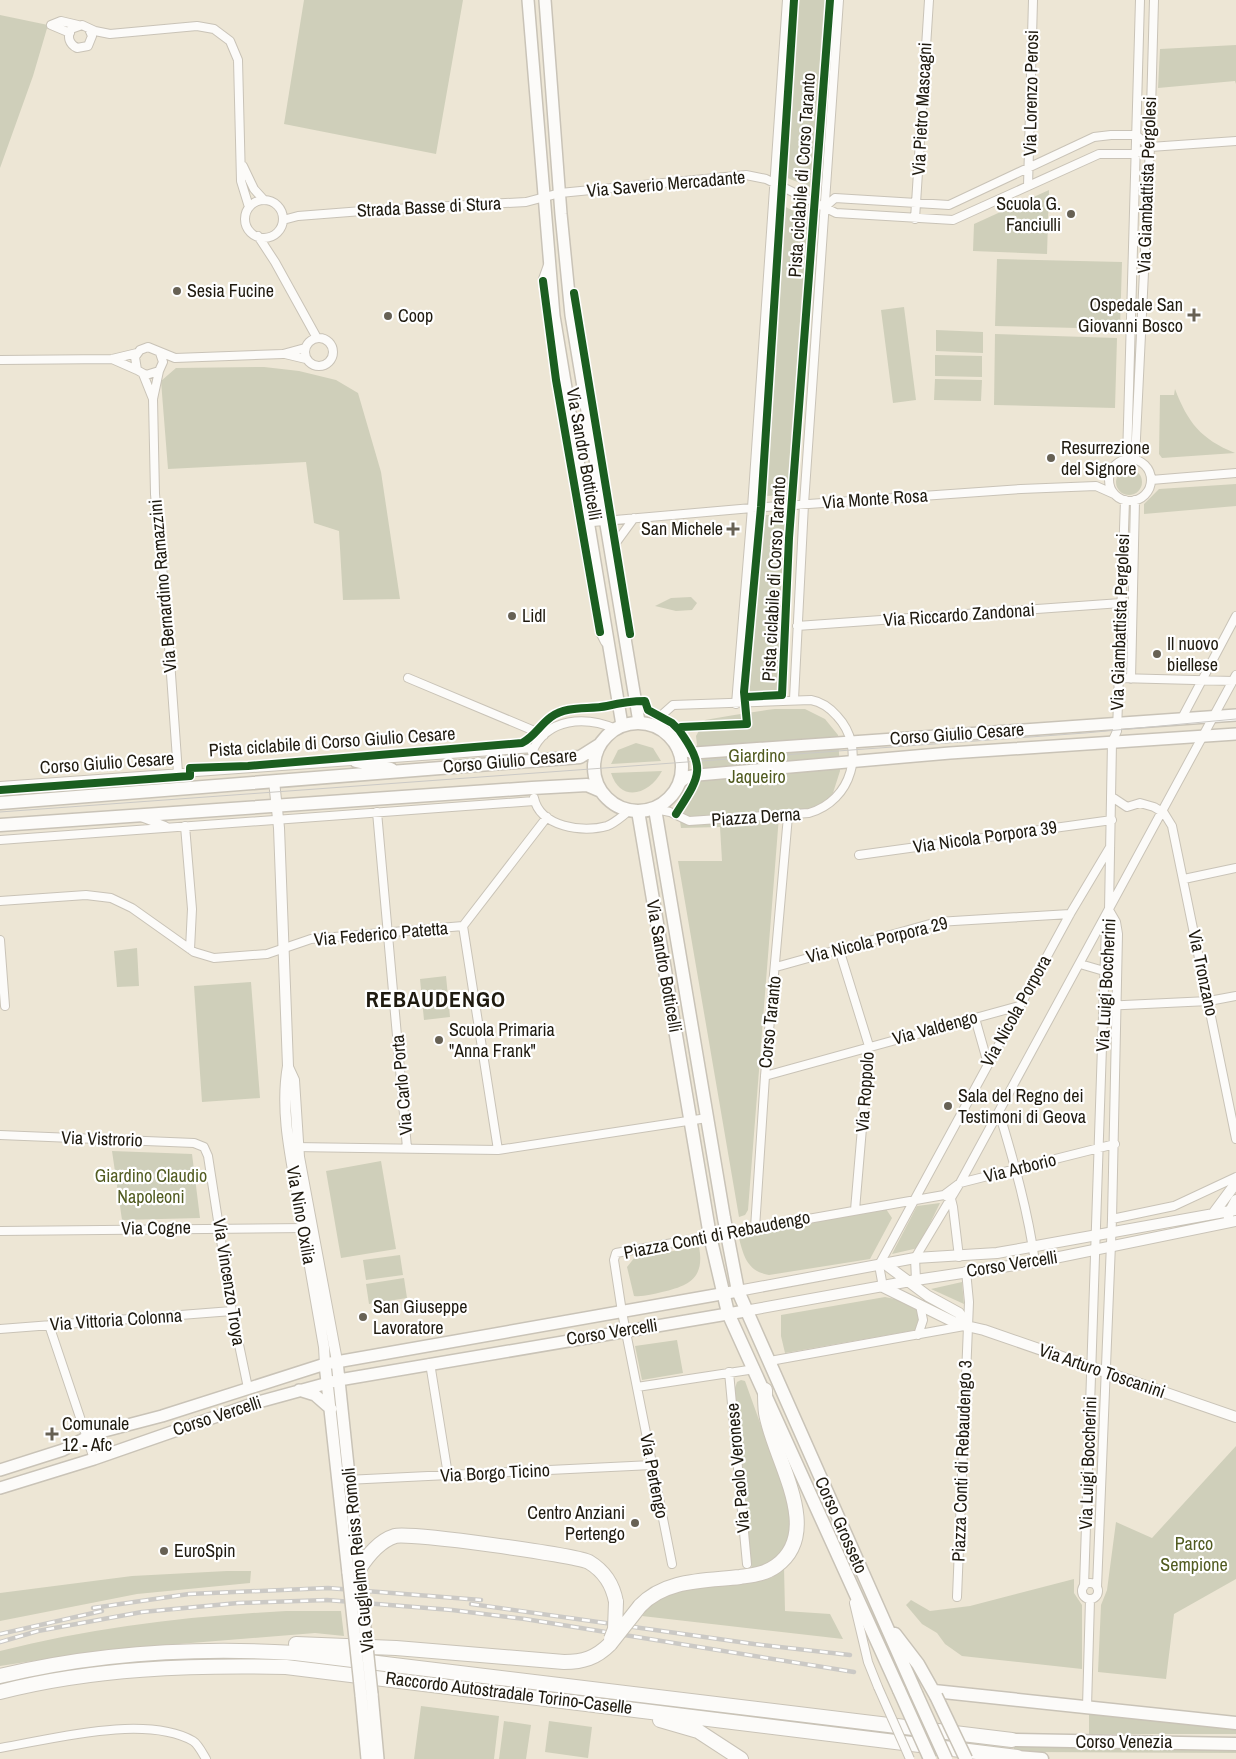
<svg xmlns="http://www.w3.org/2000/svg" width="1236" height="1759" viewBox="0 0 1236 1759" font-family="'Archivo Narrow',sans-serif">
<rect width="100%" height="100%" fill="#ede6d5"/>
<path fill="#cfcfba" d="M304 0H463L436 154 284 124Z
M797 0H828L815 189 785 177Z
M0 15 48 25 33 76 0 168Z
M1236 45V84L1235 81 1158 88 1160 49Z
M1049 190 1047 254 973 251 974 224Z
M782 205 814 222 793 495 764 496Z
M997 259 1122 262 1120 329 995 326Z
M904 307 916 400 893 403 881 310Z
M936 330 983 332V353L936 351Z
M995 334 1117 338 1115 408 994 405Z
M935 355 982 356V377L935 376Z
M264 367 299 371 336 380 358 393 381 472 400 599 343 600 339 531 314 523 306 462 168 469 161 381 176 368Z
M935 379 982 380 981 401 934 400Z
M1175 389C1188 423 1201 439 1235 453L1162 458 1159 454 1160 395H1174Z
M1116 482a13 13 0 1 1 26 0a13 13 0 1 1-26 0Z
M1236 484V506L1144 514V504L1159 489Z
M759 515H790L783 680 782 692 746 695Z
M691 597 697 603 692 610 676 611 655 606 671 598Z
M775 709H805L825 719 838 735 840 771 833 793 823 805 779 816 748 1210 745 1215 739 1217 678 861H722L720 827 681 828 679 814 701 780 696 736 705 720C728 716 751 712 775 709Z
M636 743 653 748 661 761 611 764 618 750Z
M662 771C650 794 621 804 611 773Z
M137 948 139 986 117 987 114 951Z
M446 976 450 1017 424 1020 420 979Z
M251 982 260 1098 202 1102 194 986Z
M112 1151 192 1154 200 1218 122 1220Z
M381 1161 396 1249 341 1258 326 1171Z
M940 1203 918 1248 892 1254 917 1206Z
M886 1209 892 1218 870 1259 769 1275C746 1271 743 1254 738 1234Z
M699 1247C705 1278 689 1286 662 1292 653 1294 643 1297 634 1296L627 1267 635 1257Z
M400 1255 403 1275 366 1280 363 1260Z
M404 1278 407 1298 369 1304 366 1284Z
M962 1282 964 1304 931 1289Z
M885 1297 895 1299 918 1310 920 1317 916 1330 785 1353 781 1336V1315Z
M677 1340 683 1373 642 1380 635 1346Z
M741 1380 745 1381 793 1515 792 1531 778 1560 752 1572 734 1391 737 1382Z
M1236 1446V1579L1174 1614 1166 1679 1098 1672 1101 1605 1107 1590 1116 1522 1152 1538Z
M784 1567 785 1611 830 1614 843 1639 642 1616 654 1601 681 1590 763 1580 773 1577Z
M227 1571H251L250 1583 137 1594 0 1621V1593L132 1576Z
M1074 1579V1593L1082 1605V1669L962 1656 945 1644 937 1633 922 1624 906 1605 911 1600 930 1611 970 1606Z
M286 1611H341L344 1636 315 1633 104 1650 0 1666V1651C94 1627 189 1616 286 1611Z
M421 1706 499 1716 494 1759H414Z
M1089 1713 1236 1730V1734H1089Z
M504 1721 531 1725 526 1759H499Z
M549 1721 592 1727 588 1758 545 1752Z
M1014 1747 1236 1748V1753L1027 1752 1014 1750Z"/>
<g fill="none" stroke-linecap="round" stroke-linejoin="round">
<defs>
<path id="minor" d="M89 29 92 36 88 46 77 48C69 44 67 37 71 29L82 25 95 31 110 34 197 26 214 29 230 41 238 60 241 181 249 207
M70 33 51 25 61 21 78 25
M243 166 254 189 264 200
M1028 186 1033 0
M245 219a19 19 0 1 1 38 0a19 19 0 1 1-38 0Z
M826 206 835 198 949 205 1094 137 1111 135H1136L1150 147
M915 219 929 0
M283 220 298 216 375 210 526 202 560 193 746 175 766 179 836 213 953 220 1099 154H1135L1150 147 1236 141
M258 236 275 262 317 338
M548 265 543 279 556 380 597 617 600 632 605 642
M305 352a14 14 0 1 1 28 0a14 14 0 1 1-28 0Z
M160 353 163 362 159 371 146 375 137 370 135 357 140 350 148 347 175 358 283 354 305 348
M285 354 306 359
M112 359 137 370
M0 360 112 359 137 353
M159 371 153 399 155 494 167 618 178 773
M143 374 153 399
M1127 459 1140 0
M1135 459 1150 147 1154 0
M1109 480a21 21 0 1 1 42 0a21 21 0 1 1-42 0Z
M1151 480 1236 473
M608 504 624 599
M581 523 752 508 1021 489 1096 486 1114 494
M615 544 634 518
M797 626 1121 603
M408 678 544 735
M1118 678 1233 681
M1131 679 1135 500
M794 699 804 504 839 0
M736 704 752 508 787 0
M1182 718 1236 616
M532 752C547 717 586 716 616 729
M0 786 534 748
M1112 797 1127 807 1140 803 1154 807 1164 813 1172 826 1236 1139
M534 798C540 827 583 833 607 826 615 823 622 816 629 811
M655 809 670 812 689 821 809 813C852 801 867 748 837 716 830 708 822 702 811 700L673 705 664 713 657 727
M377 812 407 1148
M141 817 165 826
M185 826 192 909 190 949
M0 840 534 801
M859 855 1112 820
M1184 879 1236 868
M0 901 86 895 111 898 132 908 194 952 214 958 267 954 311 939 463 926
M463 926 498 1150
M463 926 547 817
M0 940 5 1006
M839 949 869 1046 855 1210
M1080 964 1104 971
M776 967 937 922 1070 914
M1103 1006 1209 1001 1236 996
M975 1018 988 1064
M765 1076 1019 1006
M999 1112C1014 1162 1028 1211 1035 1262
M0 1135 194 1143 204 1147 208 1156 232 1311 248 1388
M294 1147 498 1150 707 1118
M944 1195 960 1183 1115 1144
M1112 1219 1174 1206 1236 1177
M755 1228 765 1076 788 816
M0 1231 308 1228
M916 1280 915 1258 960 1183 1236 675
M883 1287 879 1265 1070 914 1110 847
M49 1325 94 1459
M0 1329 232 1311
M918 1335 923 1320 920 1305
M770 1361 964 1326
M430 1363 448 1475
M729 1372 747 1564
M637 1387 755 1369
M346 1480 652 1465
M672 1564 622 1312 614 1260 616 1253 944 1195 951 1199 953 1207 959 1257
M1082 1591a8 8 0 1 1 16 0a8 8 0 1 1-16 0Z
M1084 1586 1106 926 1109 910 1112 742 1117 731 1125 500
M1097 1587 1112 1219 1118 934 1116 922 1109 910
M957 1597 969 1302 966 1271
M854 1603 868 1662 878 1687
M1087 1707 1090 1599
M0 1748C53 1739 145 1714 193 1741 198 1744 203 1754 206 1759"/>
<path id="tertiary" d="M274 781 279 828 288 1066C280 1111 291 1158 299 1203 307 1251 316 1299 324 1347L325 1364
M288 1067 294 1080 299 1157 337 1361
M1213 1214 1236 1183
M1228 1215 1236 1200
M885 1264 928 1296 959 1313 968 1325
M883 1287 958 1324 984 1330 1236 1417
M738 1291 915 1258 997 1253 1236 1210
M745 1311 916 1280 1035 1262 1236 1221"/>
<path id="secondary" d="M528 0 554 316 622 725
M545 0 561 214 571 315 639 722
M678 749 694 753 1236 715
M680 782 687 777 698 775 950 753 1236 734
M337 1361 359 1571
M325 1364 348 1573
M299 1390 315 1395 331 1409
M0 1470 63 1450 93 1434 162 1416 325 1364 738 1291
M0 1488 94 1459 255 1403 339 1380 745 1311
M372 1694 378 1759
M361 1695 367 1759"/>
<path id="primary" d="M594 767a44 44 0 1 1 88 0a44 44 0 1 1-88 0Z
M356 761 391 769
M0 803 580 757 599 745
M655 809 724 1218 738 1291 916 1693
M638 811 710 1236 728 1313 899 1690
M0 825 532 788 587 785 601 791
M895 1634 918 1664 936 1696
M934 1691 1236 1723
M1012 1740 1236 1744
M1017 1757 1042 1759"/>
<path id="motorway" d="M359 1569C368 1555 379 1541 395 1536 409 1532 575 1555 589 1562 604 1571 613 1585 616 1602
M640 1606C665 1579 705 1581 740 1577 753 1575 765 1574 776 1566 825 1531 773 1458 766 1413 765 1406 765 1398 765 1390
M296 1644 396 1648 564 1662C583 1662 596 1658 610 1644
M0 1676C96 1653 197 1647 295 1653L1012 1740
M0 1692C93 1668 191 1665 286 1667L1017 1757
M660 1720 698 1731 741 1759"/>
</defs>
<use href="#minor" stroke="#c9c3b7" stroke-width="10"/>
<use href="#tertiary" stroke="#c9c3b7" stroke-width="12"/>
<use href="#secondary" stroke="#c9c3b7" stroke-width="14"/>
<use href="#primary" stroke="#c9c3b7" stroke-width="15"/>
<use href="#motorway" stroke="#c9c3b7" stroke-width="16"/>
<use href="#minor" stroke="#fcfbf9" stroke-width="8"/>
<use href="#tertiary" stroke="#fcfbf9" stroke-width="10"/>
<use href="#secondary" stroke="#fcfbf9" stroke-width="11"/>
<use href="#primary" stroke="#fcfbf9" stroke-width="12"/>
<use href="#motorway" stroke="#fcfbf9" stroke-width="14"/>
<path stroke="#cbc9c5" stroke-width="1" d="M0 812 1085 733 1236 719"/>
<defs>
<path id="rail" d="M471 1604 754 1644 850 1655
M93 1608 189 1594 328 1588 481 1600
M0 1634 102 1611
M0 1642 38 1631 142 1612 238 1603 327 1600 452 1610 525 1619 854 1672"/>
</defs>
<use href="#rail" stroke="#cbc9c5" stroke-width="4.5"/>
<use href="#rail" stroke="#fff" stroke-width="2.5" stroke-dasharray="8" stroke-linecap="butt"/>
<defs>
<path id="minor-bridge" d="M878 1687 910 1759"/>
<path id="secondary-bridge" d="M359 1571 372 1694
M348 1573 361 1695"/>
<path id="primary-bridge" d="M899 1690 930 1759
M916 1693 946 1759
M936 1696 966 1759"/>
<path id="motorway-bridge" d="M611 1639 615 1629 616 1602
M610 1644 640 1606"/>
</defs>
<use href="#minor-bridge" stroke="#c9c3b7" stroke-width="10" stroke-linecap="butt"/>
<use href="#secondary-bridge" stroke="#c9c3b7" stroke-width="14" stroke-linecap="butt"/>
<use href="#primary-bridge" stroke="#c9c3b7" stroke-width="15" stroke-linecap="butt"/>
<use href="#motorway-bridge" stroke="#c9c3b7" stroke-width="16" stroke-linecap="butt"/>
<use href="#minor-bridge" stroke="#fcfbf9" stroke-width="8"/>
<use href="#secondary-bridge" stroke="#fcfbf9" stroke-width="11"/>
<use href="#primary-bridge" stroke="#fcfbf9" stroke-width="12"/>
<use href="#motorway-bridge" stroke="#fcfbf9" stroke-width="14"/>
<defs>
<path id="cycleway" d="M543 281 556 380 600 632
M574 293 630 634
M746 697 782 695 789 538 830 0
M0 790 190 776V768L248 766 522 743C534 737 540 725 551 717 568 705 588 710 607 706 620 703 632 701 645 701L648 710 672 723 679 730 681 727 747 724 744 692 761 507 794 0
M676 814C700 776 707 769 679 730"/>
</defs>
<use href="#cycleway" stroke="#fff" stroke-width="11"/>
<use href="#cycleway" stroke="#1b5e20" stroke-width="8"/>
</g>
<g fill="#676154" stroke="#fff" stroke-width="2">
<circle cx="1071" cy="214" r="5"/>
<circle cx="177" cy="291" r="5"/>
<path d="M1191.5 307.5h5v5h5v5h-5v5h-5v-5h-5v-5h5z"/>
<circle cx="388" cy="316" r="5"/>
<circle cx="1051" cy="458" r="5"/>
<path d="M730.5 521.5h5v5h5v5h-5v5h-5v-5h-5v-5h5z"/>
<circle cx="512" cy="616" r="5"/>
<circle cx="1157" cy="654" r="5"/>
<circle cx="439" cy="1040" r="5"/>
<circle cx="948" cy="1106" r="5"/>
<circle cx="363" cy="1317" r="5"/>
<path d="M49.5 1426.5h5v5h5v5h-5v5h-5v-5h-5v-5h5z"/>
<circle cx="635" cy="1523" r="5"/>
<circle cx="164" cy="1551" r="5"/>
</g>
<g text-anchor="middle" stroke-width="4.5" stroke-linejoin="round" paint-order="stroke">
<g font-size="18" fill="#1f1a0f" stroke="#fff">
<text transform="translate(1031 93) rotate(-89)" y="6">Via Lorenzo Perosi</text>
<text transform="translate(922 109) rotate(-87)" y="6">Via Pietro Mascagni</text>
<text transform="translate(802 175) rotate(-86)" y="6">Pista ciclabile di Corso Taranto</text>
<text transform="translate(666 184) rotate(-5)" y="6">Via Saverio Mercadante</text>
<text transform="translate(1147 185) rotate(-88)" y="6">Via Giambattista Pergolesi</text>
<text transform="translate(429 207) rotate(-3)" y="6">Strada Basse di Stura</text>
<text transform="translate(584 454) rotate(80)" y="6">Via Sandro Botticelli</text>
<text transform="translate(875 499) rotate(-4)" y="6">Via Monte Rosa</text>
<text transform="translate(774 579) rotate(-87)" y="6">Pista ciclabile di Corso Taranto</text>
<text transform="translate(163 586) rotate(-95)" y="6">Via Bernardino Ramazzini</text>
<text transform="translate(959 615) rotate(-4)" y="6">Via Riccardo Zandonai</text>
<text transform="translate(1120 622) rotate(-88)" y="6">Via Giambattista Pergolesi</text>
<text transform="translate(957 734) rotate(-4)" y="6">Corso Giulio Cesare</text>
<text transform="translate(332 742) rotate(-4)" y="6">Pista ciclabile di Corso Giulio Cesare</text>
<text transform="translate(510 761) rotate(-5)" y="6">Corso Giulio Cesare</text>
<text transform="translate(107 763) rotate(-4)" y="6">Corso Giulio Cesare</text>
<text transform="translate(756 817) rotate(-4)" y="6">Piazza Derna</text>
<text transform="translate(985 837) rotate(-8)" y="6">Via Nicola Porpora 39</text>
<text transform="translate(381 934) rotate(-5)" y="6">Via Federico Patetta</text>
<text transform="translate(877 940) rotate(-14)" y="6">Via Nicola Porpora 29</text>
<text transform="translate(664 966) rotate(80)" y="6">Via Sandro Botticelli</text>
<text transform="translate(1203 973) rotate(78)" y="6">Via Tronzano</text>
<text transform="translate(1106 985) rotate(-87)" y="6">Via Luigi Boccherini</text>
<text transform="translate(1016 1011) rotate(-61)" y="6">Via Nicola Porpora</text>
<text transform="translate(770 1022) rotate(-84)" y="6">Corso Taranto</text>
<text transform="translate(935 1028) rotate(-15)" y="6">Via Valdengo</text>
<text transform="translate(402 1085) rotate(-95)" y="6">Via Carlo Porta</text>
<text transform="translate(865 1092) rotate(-86)" y="6">Via Roppolo</text>
<text transform="translate(102 1139) rotate(2)" y="6">Via Vistrorio</text>
<text transform="translate(1020 1168) rotate(-14)" y="6">Via Arborio</text>
<text transform="translate(301 1215) rotate(80)" y="6">Via Nino Oxilia</text>
<text transform="translate(156 1228) rotate(-1)" y="6">Via Cogne</text>
<text transform="translate(717 1235) rotate(-11)" y="6">Piazza Conti di Rebaudengo</text>
<text transform="translate(1012 1264) rotate(-9)" y="6">Corso Vercelli</text>
<text transform="translate(229 1282) rotate(81)" y="6">Via Vincenzo Troya</text>
<text transform="translate(116 1320) rotate(-4)" y="6">Via Vittoria Colonna</text>
<text transform="translate(612 1332) rotate(-9)" y="6">Corso Vercelli</text>
<text transform="translate(1102 1371) rotate(19)" y="6">Via Arturo Toscanini</text>
<text transform="translate(217 1416) rotate(-18)" y="6">Corso Vercelli</text>
<text transform="translate(962 1461) rotate(-88)" y="6">Piazza Conti di Rebaudengo 3</text>
<text transform="translate(1088 1463) rotate(-88)" y="6">Via Luigi Boccherini</text>
<text transform="translate(738 1468) rotate(-95)" y="6">Via Paolo Veronese</text>
<text transform="translate(495 1473) rotate(-3)" y="6">Via Borgo Ticino</text>
<text transform="translate(654 1476) rotate(79)" y="6">Via Pertengo</text>
<text transform="translate(841 1525) rotate(66)" y="6">Corso Grosseto</text>
<text transform="translate(358 1560) rotate(-96)" y="6">Via Guglielmo Reiss Romoli</text>
<text transform="translate(509 1693) rotate(7)" y="6">Raccordo Autostradale Torino-Caselle</text>
<text x="1124" y="1748">Corso Venezia</text>
</g>
<g font-size="18" fill="#1f1a0f" stroke="#fff" text-anchor="start">
<text x="1061" y="210" text-anchor="end">Scuola G.<tspan x="1061" dy="21">Fanciulli</tspan></text>
<text x="187" y="297">Sesia Fucine</text>
<text x="1183" y="311" text-anchor="end">Ospedale San<tspan x="1183" dy="21">Giovanni Bosco</tspan></text>
<text x="398" y="322">Coop</text>
<text x="1061" y="454">Resurrezione<tspan x="1061" dy="21">del Signore</tspan></text>
<text x="723" y="535" text-anchor="end">San Michele</text>
<text x="522" y="622">Lidl</text>
<text x="1167" y="650">Il nuovo<tspan x="1167" dy="21">biellese</tspan></text>
<text x="449" y="1036">Scuola Primaria<tspan x="449" dy="21">"Anna Frank"</tspan></text>
<text x="958" y="1102">Sala del Regno dei<tspan x="958" dy="21">Testimoni di Geova</tspan></text>
<text x="373" y="1313">San Giuseppe<tspan x="373" dy="21">Lavoratore</tspan></text>
<text x="62" y="1430">Comunale<tspan x="62" dy="21">12 - Afc</tspan></text>
<text x="625" y="1519" text-anchor="end">Centro Anziani<tspan x="625" dy="21">Pertengo</tspan></text>
<text x="174" y="1557">EuroSpin</text>
</g>
<g font-size="18" fill="#515b20" stroke="#fff">
<text x="757" y="762">Giardino<tspan x="757" dy="21">Jaqueiro</tspan></text>
<text x="151" y="1182">Giardino Claudio<tspan x="151" dy="21">Napoleoni</tspan></text>
<text x="1194" y="1550">Parco<tspan x="1194" dy="21">Sempione</tspan></text>
</g>
<g font-size="22" font-weight="bold" letter-spacing="1" fill="#1f1a0f" stroke="#fff">
<text x="436" y="1007">REBAUDENGO</text>
</g>
</g>
</svg>
